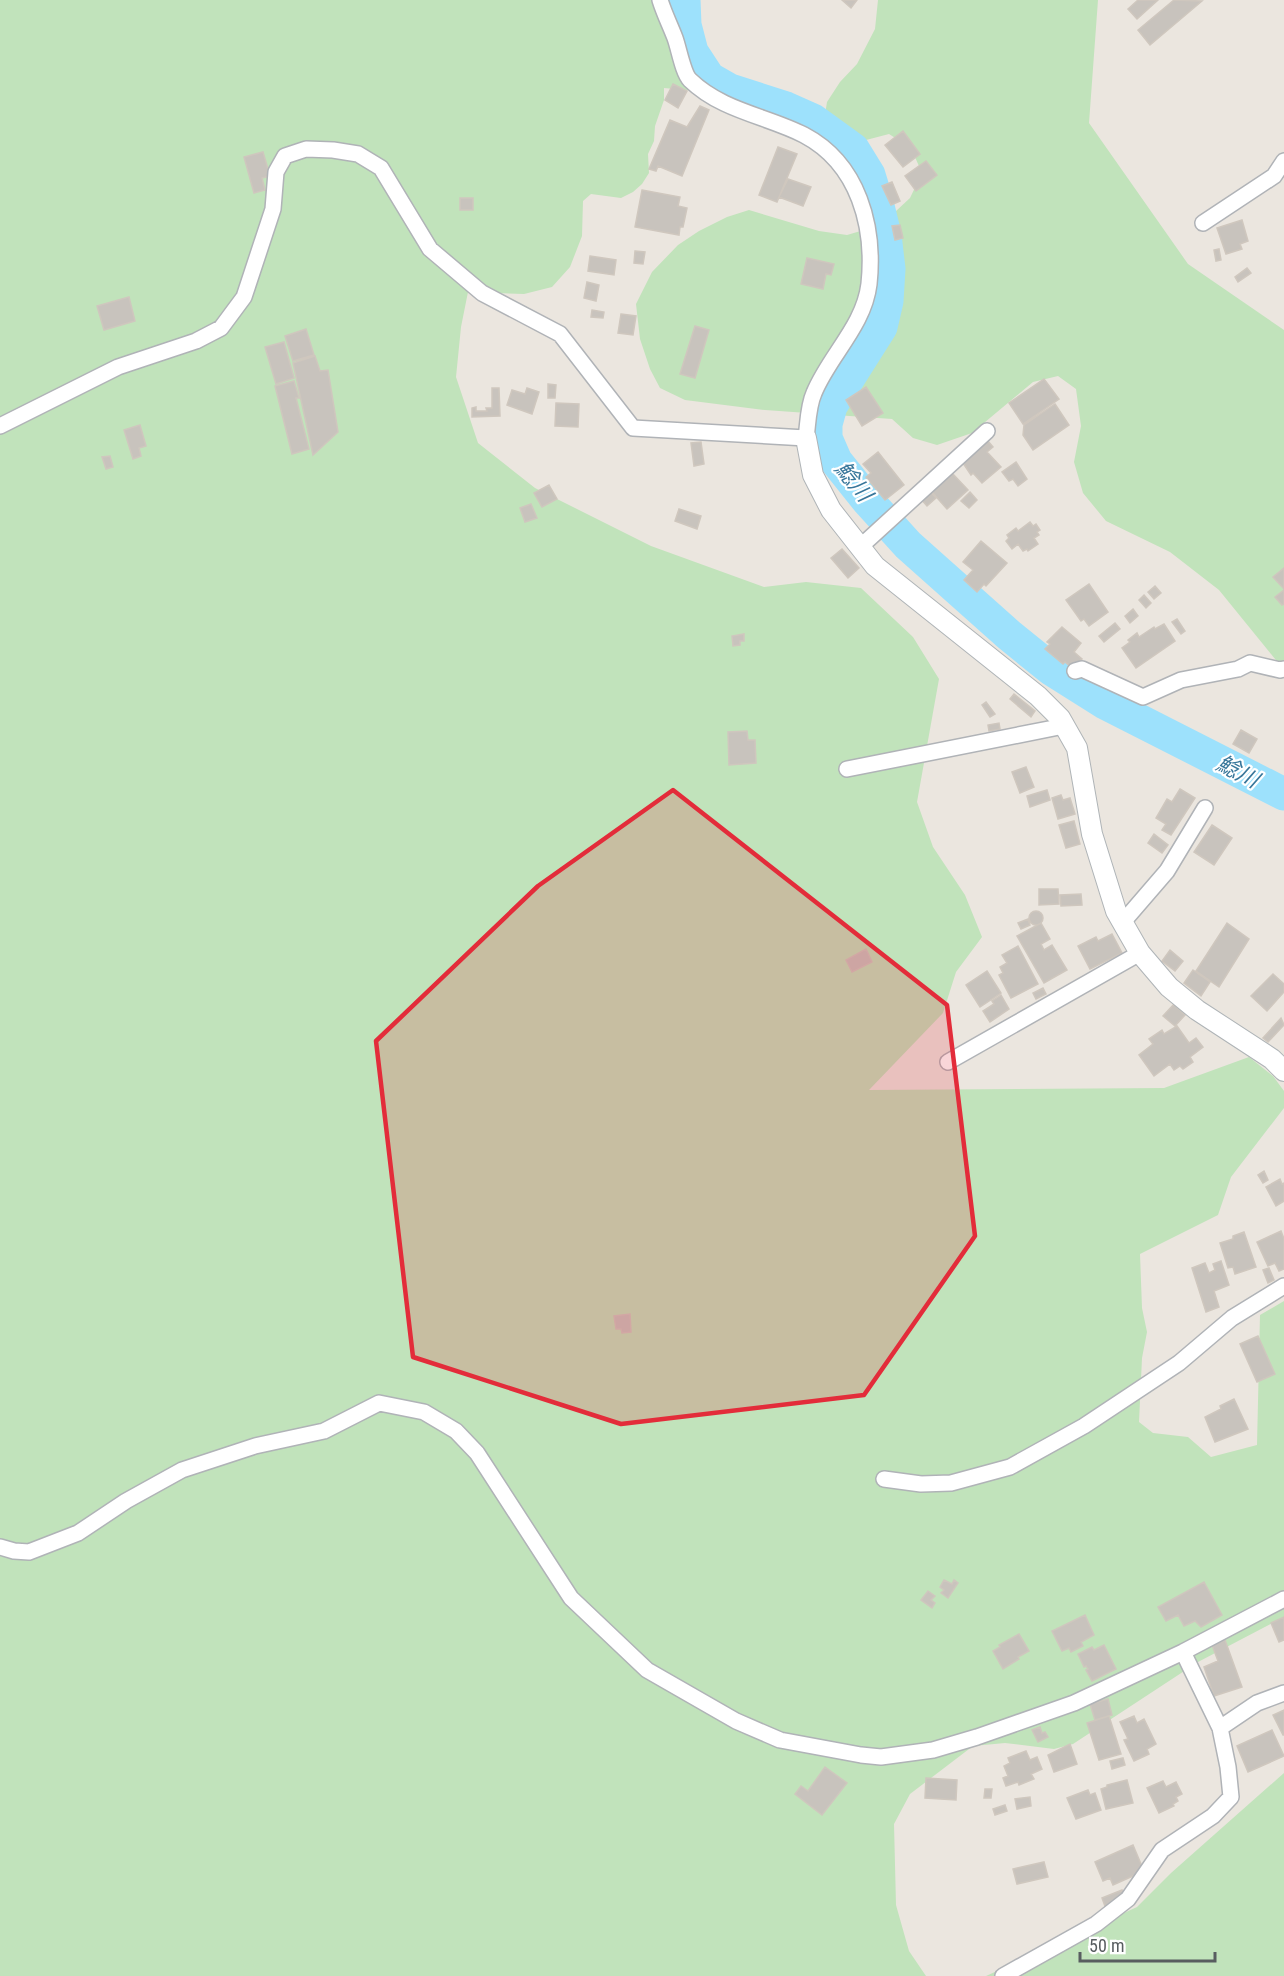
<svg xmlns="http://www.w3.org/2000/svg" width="1284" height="1976" viewBox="0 0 1284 1976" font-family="'Roboto Condensed','Noto Sans JP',sans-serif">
<rect width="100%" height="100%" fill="#ebe6df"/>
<path fill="#c1e3bb" d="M0 0H693L694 9 690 31 700 55 688 66 695 91 664 88V100L655 126 654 141 648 154 649 173 642 184 633 192 621 198 591 194 583 201 582 236 570 267 552 287 524 294 468 292 461 327 456 377 478 443 535 488 651 546 764 587 806 582 861 588 913 637 939 679 917 802 933 847 965 895 982 937 956 972 943 1013 869 1090 1164 1088 1249 1057 1273 1076 1284 1091V1108L1231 1177 1218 1215 1140 1254 1142 1308 1147 1332 1142 1358 1139 1422 1153 1433 1188 1437 1211 1457 1257 1445 1260 1315 1284 1301V1617L1198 1662 1073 1744 1054 1749 1005 1743 973 1746 910 1794 894 1824 896 1905 909 1951 926 1976H0Z
M878 0H1098L1089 123 1188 264 1284 330V670L1219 590 1170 552 1106 521 1083 493 1074 462 1081 426 1076 389 1058 376 1033 382 972 433 937 445 913 438 892 419 765 410 685 400 660 388 650 369 640 339 636 304 652 272 678 245 699 231 727 217 749 210 819 231 847 235 881 225 910 198 922 173 911 148 889 134 847 145 824 121 827 102 840 82 857 64 875 29Z
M1284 1773V1976H986L1137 1907 1171 1873Z"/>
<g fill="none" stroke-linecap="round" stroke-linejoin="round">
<path stroke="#9de1fc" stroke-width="33" d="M684 0 685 25 692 52 709 78 730 90 786 108 813 120 853 149 869 175 876 198 885 235 889 269 887 301 881 327 831 406 826 424V438L836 461 868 501 908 545 1009 635 1051 669 1105 703 1284 794"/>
</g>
<path fill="#c8c3bd" stroke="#cfc7be" stroke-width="1.5" d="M842 0H857L851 8Z
M1138 0H1158L1137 19 1128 9Z
M1174 0 1202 1 1150 45 1138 30Z
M673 84 687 91 678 108 665 100Z
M700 106 709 110 682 176 658 166 656 171 649 169 670 120 687 127Z
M903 131 920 154 903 167 885 145Z
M778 147 797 154 777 202 759 195Z
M263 152 270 176 262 178 265 190 254 193 244 157Z
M926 161 937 175 916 191 905 176Z
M788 179 811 187 803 206 779 197Z
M892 182 900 201 891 205 882 186Z
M642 190 680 197 678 206 687 208 683 227H680L679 235 635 227Z
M460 198H473V210H460Z
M1242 220 1248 241 1240 244 1242 249 1226 254 1217 228Z
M900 225 903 238 895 240 892 226Z
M1219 249 1221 260 1216 261 1214 250Z
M635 251 645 252 643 264 634 263Z
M590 256 616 260 614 275 588 271Z
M807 258 834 264 831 275 826 274 823 289 801 284Z
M1247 268 1251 273 1238 282 1235 277Z
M587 282 599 285 596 301 584 298Z
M129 297 135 321 104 330 97 306Z
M592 310 604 312 603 318 591 317Z
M621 314 636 316 633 335 618 333Z
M695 326 709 330 695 378 680 374Z
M306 329 314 355 293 361 285 336Z
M284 342 294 378 276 384 265 347Z
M315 356 320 371 328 370 338 432 313 455 293 363Z
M1044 379 1059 399 1023 424 1009 403Z
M294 381 299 398H296L309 449 292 454 275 386Z
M548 384 556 385 555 398H548Z
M866 387 883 413 862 426 846 400Z
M492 388H499L500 416 472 417V408L476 407V411H487L486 408H492Z
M527 388 539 392 532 414 507 405 512 390 525 394Z
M556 403 579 404 578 427 555 426Z
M1055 404 1069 425 1033 450 1023 435 1024 425Z
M140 425 146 446 139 448 141 456 133 459 124 430Z
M984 441 986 443 988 441 993 447 987 452 1001 467 982 483 973 473 971 475 963 463Z
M701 442 704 464 694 466 691 443Z
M878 452 904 485 885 500 866 477 871 473 863 464Z
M110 456 113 467 106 469 102 457Z
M1016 462 1027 479 1018 486 1013 479 1009 481 1002 472Z
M952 473 968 490 947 509 932 492Z
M549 485 557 499 542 507 534 493Z
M929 490 936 498 927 506 920 498Z
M970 492 977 500 969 508 961 501Z
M531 504 537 518 525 522 520 508Z
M679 509 701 516 697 529 675 521Z
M1030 522 1033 526 1036 524 1040 530 1037 532 1039 535 1034 538 1038 544 1028 551 1027 549 1023 551 1018 544 1012 549 1006 541 1009 538 1007 535 1016 528 1018 531Z
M981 541 1007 563 986 586 984 584 977 592 964 580 973 570 963 562Z
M842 549 859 568 848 578 831 558Z
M1284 568V589L1273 577Z
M1089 584 1108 612 1089 626 1084 619 1081 621 1066 600Z
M1155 586 1161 593 1154 599 1148 592Z
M1284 590V604L1282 605 1275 597Z
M1144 595 1151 603 1146 608 1139 600Z
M1133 609 1138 616 1130 623 1125 616Z
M1177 619 1185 631 1181 634 1172 622Z
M1115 623 1120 629 1104 642 1099 636Z
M1164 624 1175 641 1136 668 1122 648 1130 642 1128 640 1137 633 1139 637 1154 627 1155 629Z
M1062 627 1081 643 1074 652 1082 659 1071 667 1065 662 1063 664 1045 649 1050 644 1047 642Z
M744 634V641H740V645L733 646 732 636Z
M1014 694 1035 711 1031 717 1010 699Z
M986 702 995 714 990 717 982 705Z
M999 723 1000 729 989 731 988 725Z
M1241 730 1257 739 1249 753 1233 744Z
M747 731 748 740H755L756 763 729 765 728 732Z
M1026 767 1034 787 1020 793 1012 772Z
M1180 789 1195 798 1171 835 1162 830 1166 824 1156 818 1167 799 1172 802Z
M1047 790 1050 800 1030 807 1027 796Z
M1061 795 1063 800 1070 798 1075 814 1058 819 1052 798Z
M1074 821 1080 844 1066 848 1059 825Z
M1212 825 1232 838 1214 865 1194 852Z
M1154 834 1168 845 1162 853 1148 843Z
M1039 889H1058L1059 904 1039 905Z
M1081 894 1082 905 1061 906 1060 895Z
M1029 918a7 7 0 1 1 14 0a7 7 0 1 1-14 0Z
M1028 919 1030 925 1021 929 1018 923Z
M1041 923 1050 939 1041 944 1044 950 1052 945 1067 970 1044 983 1017 936Z
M1227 923 1249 939 1219 987 1196 971Z
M1112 934 1122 953 1090 969 1078 946 1096 937 1098 941Z
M1018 946 1038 984 1011 998 999 975 1003 973 1000 967 1007 963 1002 955Z
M866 949 872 962 852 972 846 960Z
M1170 950 1183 961 1175 971 1162 961Z
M1193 970 1210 982 1201 996 1184 983Z
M987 971 1001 993 980 1007 966 985Z
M1273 974 1284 984V992L1267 1011 1251 996Z
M1043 988 1046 994 1036 999 1033 993Z
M1001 995 1009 1009 990 1022 983 1011 994 1004 992 1001Z
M1174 1004 1185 1015 1175 1026 1163 1016Z
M1281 1018 1284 1025 1268 1042 1263 1038Z
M1177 1026 1189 1043 1196 1038 1203 1047 1190 1057 1193 1062 1183 1069 1180 1066 1174 1070 1170 1064 1154 1076 1139 1055 1153 1044 1149 1039 1162 1030 1164 1034Z
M1264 1171 1268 1180 1263 1183 1258 1175Z
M1280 1179 1282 1184 1284 1183V1201L1276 1206 1266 1187Z
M1281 1231 1284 1239V1269L1279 1271 1275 1263 1268 1266 1257 1242Z
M1244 1232 1256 1267 1235 1274 1233 1267 1228 1268 1220 1243 1233 1239V1236Z
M1221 1261 1229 1285 1214 1291 1219 1307 1206 1312 1192 1268 1205 1263 1209 1273 1215 1270 1213 1264Z
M1269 1268 1274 1280 1268 1283 1263 1270Z
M630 1314 631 1332 622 1333 621 1329H616L614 1316Z
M1258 1336 1275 1374 1257 1382 1240 1344Z
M1234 1399 1248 1429 1215 1442 1205 1417 1221 1409 1220 1406Z
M944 1580 952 1584 954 1580 958 1583 948 1598 941 1593 944 1590 940 1587Z
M1204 1582 1222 1615 1201 1627 1195 1621 1184 1626 1178 1615 1166 1621 1158 1607Z
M928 1591 935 1596 931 1600 935 1603 932 1608 921 1600Z
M1085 1615 1094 1635 1081 1642 1083 1646 1071 1652 1069 1648 1062 1651 1052 1631Z
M1284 1617V1640L1279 1642 1271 1623Z
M1019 1634 1029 1651 1018 1657 1019 1659 1003 1669 993 1651 1000 1647 999 1645Z
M1225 1640 1242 1687 1214 1696 1204 1667 1218 1661 1212 1645Z
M1104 1645 1116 1669 1092 1681 1086 1670 1088 1669 1086 1666 1084 1667 1078 1654 1092 1647 1094 1650Z
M1108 1699 1112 1715 1095 1720 1090 1704Z
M1284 1710V1735H1283L1273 1715Z
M1109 1716 1121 1754 1099 1760 1087 1723Z
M1134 1716 1137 1723 1144 1719 1156 1744 1147 1749 1149 1754 1134 1761 1124 1740 1128 1739 1120 1722Z
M1040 1727 1042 1733 1045 1732 1048 1737 1038 1742 1032 1730Z
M1272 1730 1284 1756 1248 1772 1237 1746Z
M1070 1744 1077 1764 1054 1772 1048 1755Z
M1026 1751 1030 1760 1037 1757 1042 1769 1031 1774 1034 1779 1019 1785 1018 1782 1006 1786 1003 1778 1008 1776 1004 1766 1010 1763 1008 1758Z
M1123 1758 1125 1765 1112 1769 1110 1761Z
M825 1767 847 1783 822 1815 795 1794 801 1786 808 1791Z
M926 1778 957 1780 956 1800 925 1798Z
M1127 1780 1133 1803 1106 1809 1101 1789 1107 1787V1785Z
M1163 1781 1166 1787 1176 1782 1182 1794 1176 1797 1178 1801 1173 1804 1174 1806 1159 1813 1147 1788Z
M985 1789H992L991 1798H984Z
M1088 1790 1090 1795 1095 1793 1101 1810 1076 1819 1067 1798Z
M1030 1797 1031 1806 1017 1809 1015 1799Z
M1005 1805 1007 1811 995 1815 993 1809Z
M1133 1845 1144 1871 1113 1885 1110 1878 1103 1881 1095 1862Z
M1044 1862 1048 1877 1017 1884 1013 1869Z
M1122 1890 1126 1901 1106 1909 1102 1898Z"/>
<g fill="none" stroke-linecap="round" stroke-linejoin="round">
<defs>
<path id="street" d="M1203 223 1274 176 1284 161
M0 426 118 367 196 341 221 328 244 297 273 209 276 172 285 156 306 149 333 150 358 154 381 168 430 249 482 293 560 334 633 428 806 438C808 424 808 406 814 393 829 356 864 326 869 284 875 227 859 164 804 135 767 116 722 111 690 80 683 73 679 49 675 38 670 25 664 13 660 0
M859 548 987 431
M1075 671 1082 669 1143 697 1181 680 1238 669 1250 663 1280 670 1284 669
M847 769 1064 726
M1123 922 1167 871 1205 808
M948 1062 1140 953
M884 1479 921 1484 951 1483 1010 1467 1084 1426 1179 1363 1232 1318 1284 1286
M0 1547 14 1551 29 1552 78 1533 126 1501 182 1470 255 1446 324 1431 379 1403 424 1412 456 1431 477 1453 571 1598 647 1670 736 1721 780 1740 861 1755 881 1757 933 1750 977 1737 1074 1703 1183 1652 1284 1599
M1220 1728 1257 1703 1284 1693
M1003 1976 1096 1924 1128 1899 1162 1850 1213 1816 1231 1797 1228 1767 1220 1728 1183 1652"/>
<path id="secondary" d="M806 438 813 475 831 510 875 566 1038 696 1060 718 1077 748 1092 834 1116 911 1140 953 1169 987 1197 1010 1272 1059 1284 1071"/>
</defs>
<use href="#street" stroke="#b0b3b7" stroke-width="18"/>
<use href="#secondary" stroke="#afb4b7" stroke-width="22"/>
<use href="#street" stroke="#fff" stroke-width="15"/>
<use href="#secondary" stroke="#fff" stroke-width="20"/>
</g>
<path fill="#e32c3a" fill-opacity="0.2" stroke="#e32c3a" stroke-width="4.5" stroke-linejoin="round" d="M673 790 947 1005 975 1236 864 1395 621 1424 413 1357 376 1041 538 886Z"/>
<g text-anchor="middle" stroke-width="4.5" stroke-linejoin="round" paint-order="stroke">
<g font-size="22" font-style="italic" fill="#38779b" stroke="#fff">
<text transform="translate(854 481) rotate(51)" y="8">鯰川</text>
<text transform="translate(1238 771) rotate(27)" y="8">鯰川</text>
</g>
</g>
<path d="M1080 1952v9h135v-9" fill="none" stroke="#585d60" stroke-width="3"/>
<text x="1089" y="1952" font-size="18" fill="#585d60" stroke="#ffffff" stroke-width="4.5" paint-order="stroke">50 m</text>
</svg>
